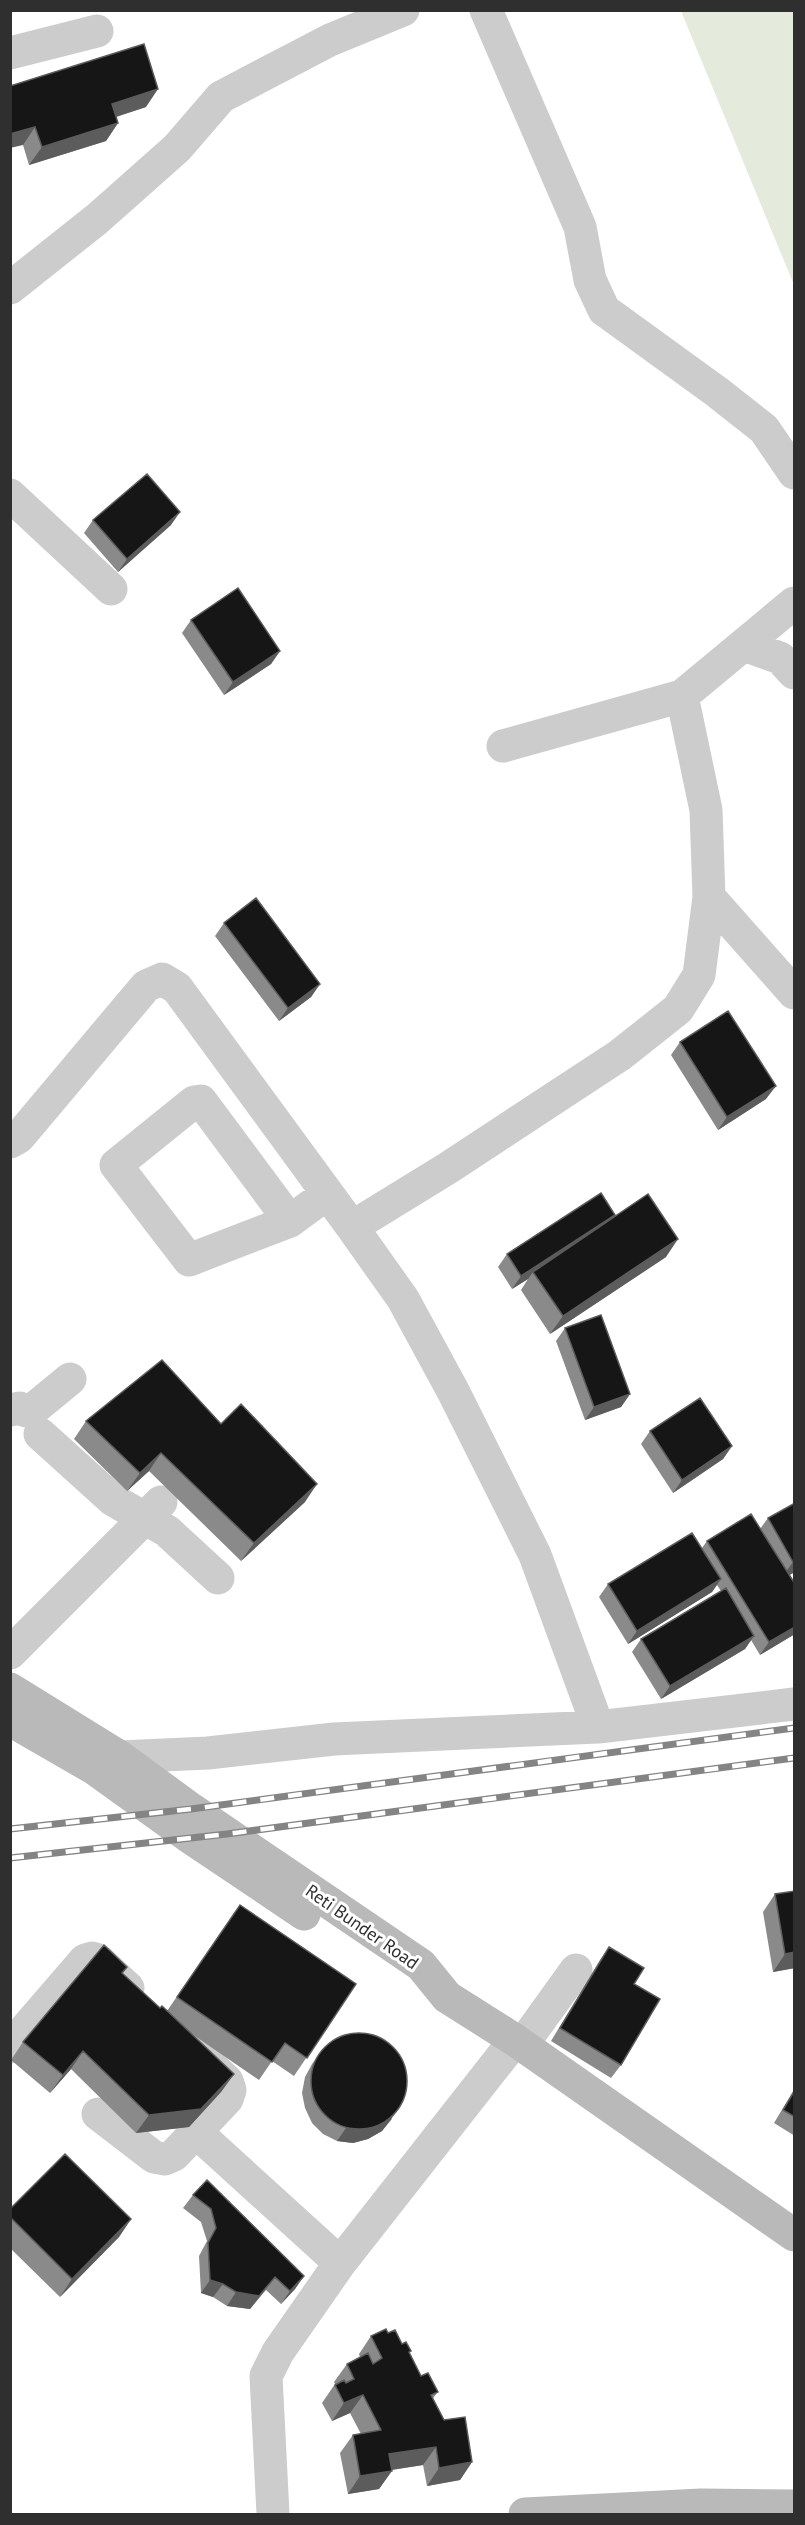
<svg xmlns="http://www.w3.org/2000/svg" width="805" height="2525" viewBox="0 0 805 2525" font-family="'PT Sans',sans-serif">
<rect width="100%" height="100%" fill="#fff"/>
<path fill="#e4ebdd" d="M681 11H794V285Z"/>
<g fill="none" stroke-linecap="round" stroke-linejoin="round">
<path stroke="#ccc" stroke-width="33" d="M486 10 580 227 590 280 604 310 717 392 764 429 794 473
M10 53 97 31
M10 288 97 219 177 148 221 97 330 40 403 10
M10 495 111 589
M744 645 780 658 794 673
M682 696 794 603
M709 897 794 993
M10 1142 19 1137 146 986 162 979 177 988 352 1227
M290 1221 201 1101 194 1102 116 1165 189 1260 290 1221 327 1194
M10 1410 20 1408 26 1411H31L70 1379
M40 1434 113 1500 167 1531 218 1578
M10 1653 161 1502
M598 1727 794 1704
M103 1765 120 1757 208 1753 334 1739 598 1727 535 1555 453 1391 403 1299 352 1227 448 1168 620 1055 678 1009 699 975 709 897 706 810 682 696 503 746
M522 2045 576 1970
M10 2047 85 1960 92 1958 98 1960 128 1988
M98 2114 154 2157 165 2159 174 2155 227 2099 230 2090 227 2081 196 2052
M196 2132 340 2263
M273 2514 266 2376 278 2352 340 2263 515 2040"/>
<path stroke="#b9b9b9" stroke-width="33" d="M10 1689 120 1757 191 1809 421 1965 447 1997 515 2040 794 2235
M10 1720 95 1769 191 1838 304 1914
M525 2514 701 2505 794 2506"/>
<defs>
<path id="rail" d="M10 1829 191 1809 794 1728
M10 1858 227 1834 794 1758"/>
</defs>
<use href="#rail" stroke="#848484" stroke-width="7"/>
<use href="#rail" stroke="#fff" stroke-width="4.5" stroke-dasharray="14" stroke-linecap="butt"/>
</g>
<path fill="#8a8a8a" d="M10 86 146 107 116 117 118 123 106 141 29 165 23 145Z
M93 520 171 525 118 572 84 533Z
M191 620 280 651 271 664 224 695 182 633Z
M224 923 320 984 311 997 279 1021 215 936Z
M680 1042 766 1099 718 1130 671 1055Z
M614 1218 666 1257 550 1334 521 1290 528 1279 512 1289 498 1267 507 1254Z
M565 1328 630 1394 621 1407 585 1420 556 1341Z
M86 1421 221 1424 305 1502 241 1561 149 1471 127 1491 74 1439Z
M650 1431 732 1446 723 1459 673 1493 641 1444Z
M795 1503V1572L789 1575 794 1584 795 1583V1634L760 1655 751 1640 745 1649 661 1699 632 1652 641 1639 721 1591 717 1585 712 1592 628 1644 599 1597 608 1584 702 1548 707 1541 760 1529 768 1518Z
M775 1894 795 1968 773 1972 763 1912Z
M240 1905 356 1984 294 2076 272 2061 259 2080 189 2032 234 2074 221 2092 189 2127 136 2133 71 2069 50 2093 11 2060 23 2042 127 1967 122 1973 160 2008 167 2011Z
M609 1947 621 2065 611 2078 551 2041 600 1960Z
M322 2051 392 2119 382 2131 368 2139 353 2143 337 2141 323 2134 312 2123 305 2108 302 2093 305 2077 312 2064Z
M795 2088V2136L774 2123Z
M193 2195 304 2276 295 2289 281 2304 266 2290 250 2309 227 2306 213 2297 201 2293 199 2256 207 2241 201 2222 183 2208Z
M10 2209 131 2219 119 2237 60 2297 10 2248Z
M388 2333 402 2344 409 2353 421 2376 438 2392 433 2398 444 2420 472 2462 460 2480 427 2486 423 2465 392 2470 379 2489 348 2494 340 2453 353 2435 361 2434 350 2413 332 2421 322 2403 335 2384 334 2382 347 2364 360 2357 359 2354 371 2336Z"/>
<path fill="#5c5c5c" d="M158 89 146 107 100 122 112 104Z
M118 123 106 141 29 165 42 147Z
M35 127 23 145 10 148V134Z
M180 512 171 525 118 572 127 559Z
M280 651 271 664 224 695 233 682Z
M320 984 311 997 279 1021 288 1008Z
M776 1086 766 1099 718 1130 727 1117Z
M615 1215 606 1228 533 1272 528 1279 512 1289 521 1276Z
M678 1239 666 1257 550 1334 563 1316Z
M630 1394 621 1407 585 1420 594 1407Z
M732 1446 723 1459 673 1493 682 1480Z
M161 1453 149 1471 127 1491 140 1473Z
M317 1484 305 1502 241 1561 254 1543Z
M795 1561V1572L780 1580 793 1562Z
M721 1579 712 1592 628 1644 637 1631Z
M795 1627V1634L760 1655 769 1642Z
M754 1636 745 1649 661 1699 670 1686Z
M795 1952V1968L773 1972 785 1954Z
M83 2051 71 2069 50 2093 63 2075Z
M234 2074 221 2092 189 2127 136 2133 149 2115Z
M401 2106 382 2131 368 2139 353 2143 337 2141 346 2128Z
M131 2219 119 2237 60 2297 72 2279Z
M304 2276 295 2289 281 2304 290 2291Z
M275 2277 250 2309 227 2306 236 2292Z
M210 2280 223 2284 213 2297 201 2293Z
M363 2395 350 2413 332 2421 344 2403Z
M436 2447 423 2465 377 2472 389 2454Z
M472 2462 460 2480 427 2486 439 2468Z
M392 2471 379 2489 348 2494 360 2476Z"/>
<path fill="#161616" stroke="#5c5c5c" stroke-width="1.5" d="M144 44 158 89 112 104 118 123 42 147 35 127 10 134V86Z
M147 474 180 512 127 559 93 520Z
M238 588 280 651 233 682 191 620Z
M256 898 320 984 288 1008 224 923Z
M728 1011 776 1086 727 1117 680 1042Z
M601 1193 615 1215 521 1276 507 1254Z
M648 1194 678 1239 563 1316 533 1272Z
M601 1315 630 1394 594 1407 565 1328Z
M162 1360 221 1424 241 1404 317 1484 254 1543 161 1453 140 1473 86 1421Z
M700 1398 732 1446 682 1480 650 1431Z
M795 1503V1561L793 1562 768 1518Z
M751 1514 795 1584V1627L769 1642 707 1541Z
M692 1533 721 1579 637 1631 608 1584Z
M726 1588 754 1636 670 1686 641 1639Z
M795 1891V1952L785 1954 775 1894Z
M240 1905 356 1984 307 2058 285 2043 272 2062 177 1997Z
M104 1945 127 1967 122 1973 160 2008 162 2006 234 2074 201 2109 149 2115 83 2051 63 2075 23 2042Z
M609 1947 644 1968 634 1984 660 1999 621 2065 560 2028Z
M311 2081a48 48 0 1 1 96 0a48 48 0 1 1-96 0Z
M795 2090V2117L783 2110Z
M65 2154 131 2219 72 2279 10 2217V2209Z
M207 2180 304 2276 290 2291 275 2277 259 2296 236 2292 223 2284 210 2280 208 2243 216 2228 211 2209 193 2195Z
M386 2329 388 2333 395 2330 402 2344 406 2342 411 2351 409 2352 421 2376 428 2373 438 2392 431 2395 444 2420 465 2417 472 2462 439 2468 436 2447 389 2454 392 2471 360 2476 353 2435 381 2430 363 2395 344 2403 335 2385 344 2380 346 2383 354 2379 347 2364 368 2353 373 2364 382 2358 371 2336Z"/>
<g text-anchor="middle" stroke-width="6" stroke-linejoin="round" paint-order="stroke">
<g font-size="18" fill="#2f2f2f" stroke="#fff">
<text transform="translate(362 1927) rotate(35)" y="6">Reti Bunder Road</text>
</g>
</g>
<rect width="805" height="2525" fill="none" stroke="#2f2f2f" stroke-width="24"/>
</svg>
